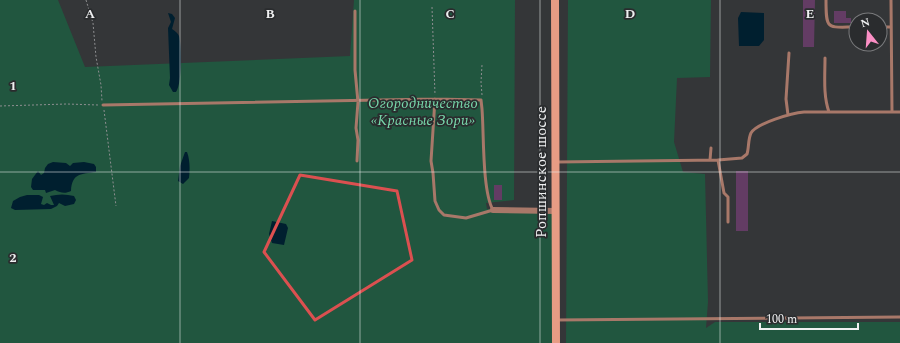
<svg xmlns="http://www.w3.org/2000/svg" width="900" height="343" viewBox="0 0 900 343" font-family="Spectral,serif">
<rect width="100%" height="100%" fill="#343638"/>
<path fill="#21563f" d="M0 0H58L85 67 350 56 354 0H515L514 200 486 203 487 209H552V343H0Z
M568 0H711L710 77 677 78 674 142 683 172 705 174 708 302 706 328 715 322H900V343H566Z"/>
<path fill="#001f2f" d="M741 12 764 13V40L759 46H739L738 18Z
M168 13 172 14 175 18 172 29C175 31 178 33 179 36 182 46 182 84 176 92H173L169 85 170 78 168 28 171 22Z
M185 152H187C190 160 190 169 189 178L183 184 178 181 180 166Z
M53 162 66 163 70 166 73 163 84 162 94 164 96 167V172C81 174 72 173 71 191 65 194 61 193 55 190L46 193 45 190H33L31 187 32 179 38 171 41 175 44 173 45 168 48 164Z
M27 195H39L43 197 41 204 44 205 47 203 51 205H54L50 196C58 194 66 194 74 196L76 200 74 204 65 206 59 203 57 206 51 209 15 210 11 208 13 201 20 197Z
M272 221 286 224 288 228 284 245 272 243 269 234Z"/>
<path fill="#633c64" d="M803 0H815L814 47H803Z
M834 11H846V18H851V23H834Z
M736 171H748V231H736Z
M494 185H502V200H494Z"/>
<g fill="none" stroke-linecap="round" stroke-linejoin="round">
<path stroke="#8e8f91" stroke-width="1" stroke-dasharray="2 2" stroke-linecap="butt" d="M86 0 93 23 96 57 101 85 102 101
M432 7 435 95
M482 95 481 82 482 65
M0 106 67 104 98 105
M104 110 116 206"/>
<path stroke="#a87869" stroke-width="3" d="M826 0C826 31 827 27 856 27
M891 0 892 112
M355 11V70L358 102 356 128 358 140 357 161
M880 27H891
M825 58C825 76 823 95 829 112
M103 105 435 99 481 100 482 109C484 133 482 191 493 210L466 218 444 215 439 210 435 201 433 173 431 161 435 99
M788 115 786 99 789 53
M710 160 711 148
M718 160 724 193 728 197V222
M557 162 718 160 742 158 747 154C749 148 748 139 751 133 757 123 792 113 804 112H900
M556 320 900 317"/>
<path stroke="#a87869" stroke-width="6" d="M493 210 555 211"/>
<path stroke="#e79c84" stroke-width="8" d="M555 0 556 343"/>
</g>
<path fill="none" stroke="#db5050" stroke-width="3" stroke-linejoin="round" d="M300 175 397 191 412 260 315 320 264 252Z"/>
<path fill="none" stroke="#eff0f1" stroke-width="1" stroke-opacity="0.55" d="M180 0V343M360 0V343M540 0V343M720 0V343M0 172H900"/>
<g text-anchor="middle" stroke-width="3.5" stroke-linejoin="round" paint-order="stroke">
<g font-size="15" font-style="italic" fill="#77d7aa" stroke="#2a2c2e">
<text x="423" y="108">Огородничество<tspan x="423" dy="17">«Красные Зори»</tspan></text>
</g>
<g font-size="15" fill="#eff0f1" stroke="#2a2c2e">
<text transform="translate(541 172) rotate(-90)" y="5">Ропшинское шоссе</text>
</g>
</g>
<g font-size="13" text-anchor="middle" font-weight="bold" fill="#eff0f1" stroke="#2a2c2e" stroke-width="3.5" stroke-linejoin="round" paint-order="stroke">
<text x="90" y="18">A</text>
<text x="270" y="18">B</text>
<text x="450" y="18">C</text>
<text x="630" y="18">D</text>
<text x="810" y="18">E</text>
<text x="13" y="90">1</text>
<text x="13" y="262">2</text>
</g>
<g transform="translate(868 32) rotate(343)"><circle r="19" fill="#2a2c2e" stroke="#797a7c"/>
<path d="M0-3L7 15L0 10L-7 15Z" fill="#fb8fc5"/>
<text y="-6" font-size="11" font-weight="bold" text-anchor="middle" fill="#eff0f1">N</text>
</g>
<path d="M760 323v6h98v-6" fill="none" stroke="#eff0f1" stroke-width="2"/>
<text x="766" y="323" font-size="12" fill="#eff0f1" stroke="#2a2c2e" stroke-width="3" paint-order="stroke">100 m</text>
</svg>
